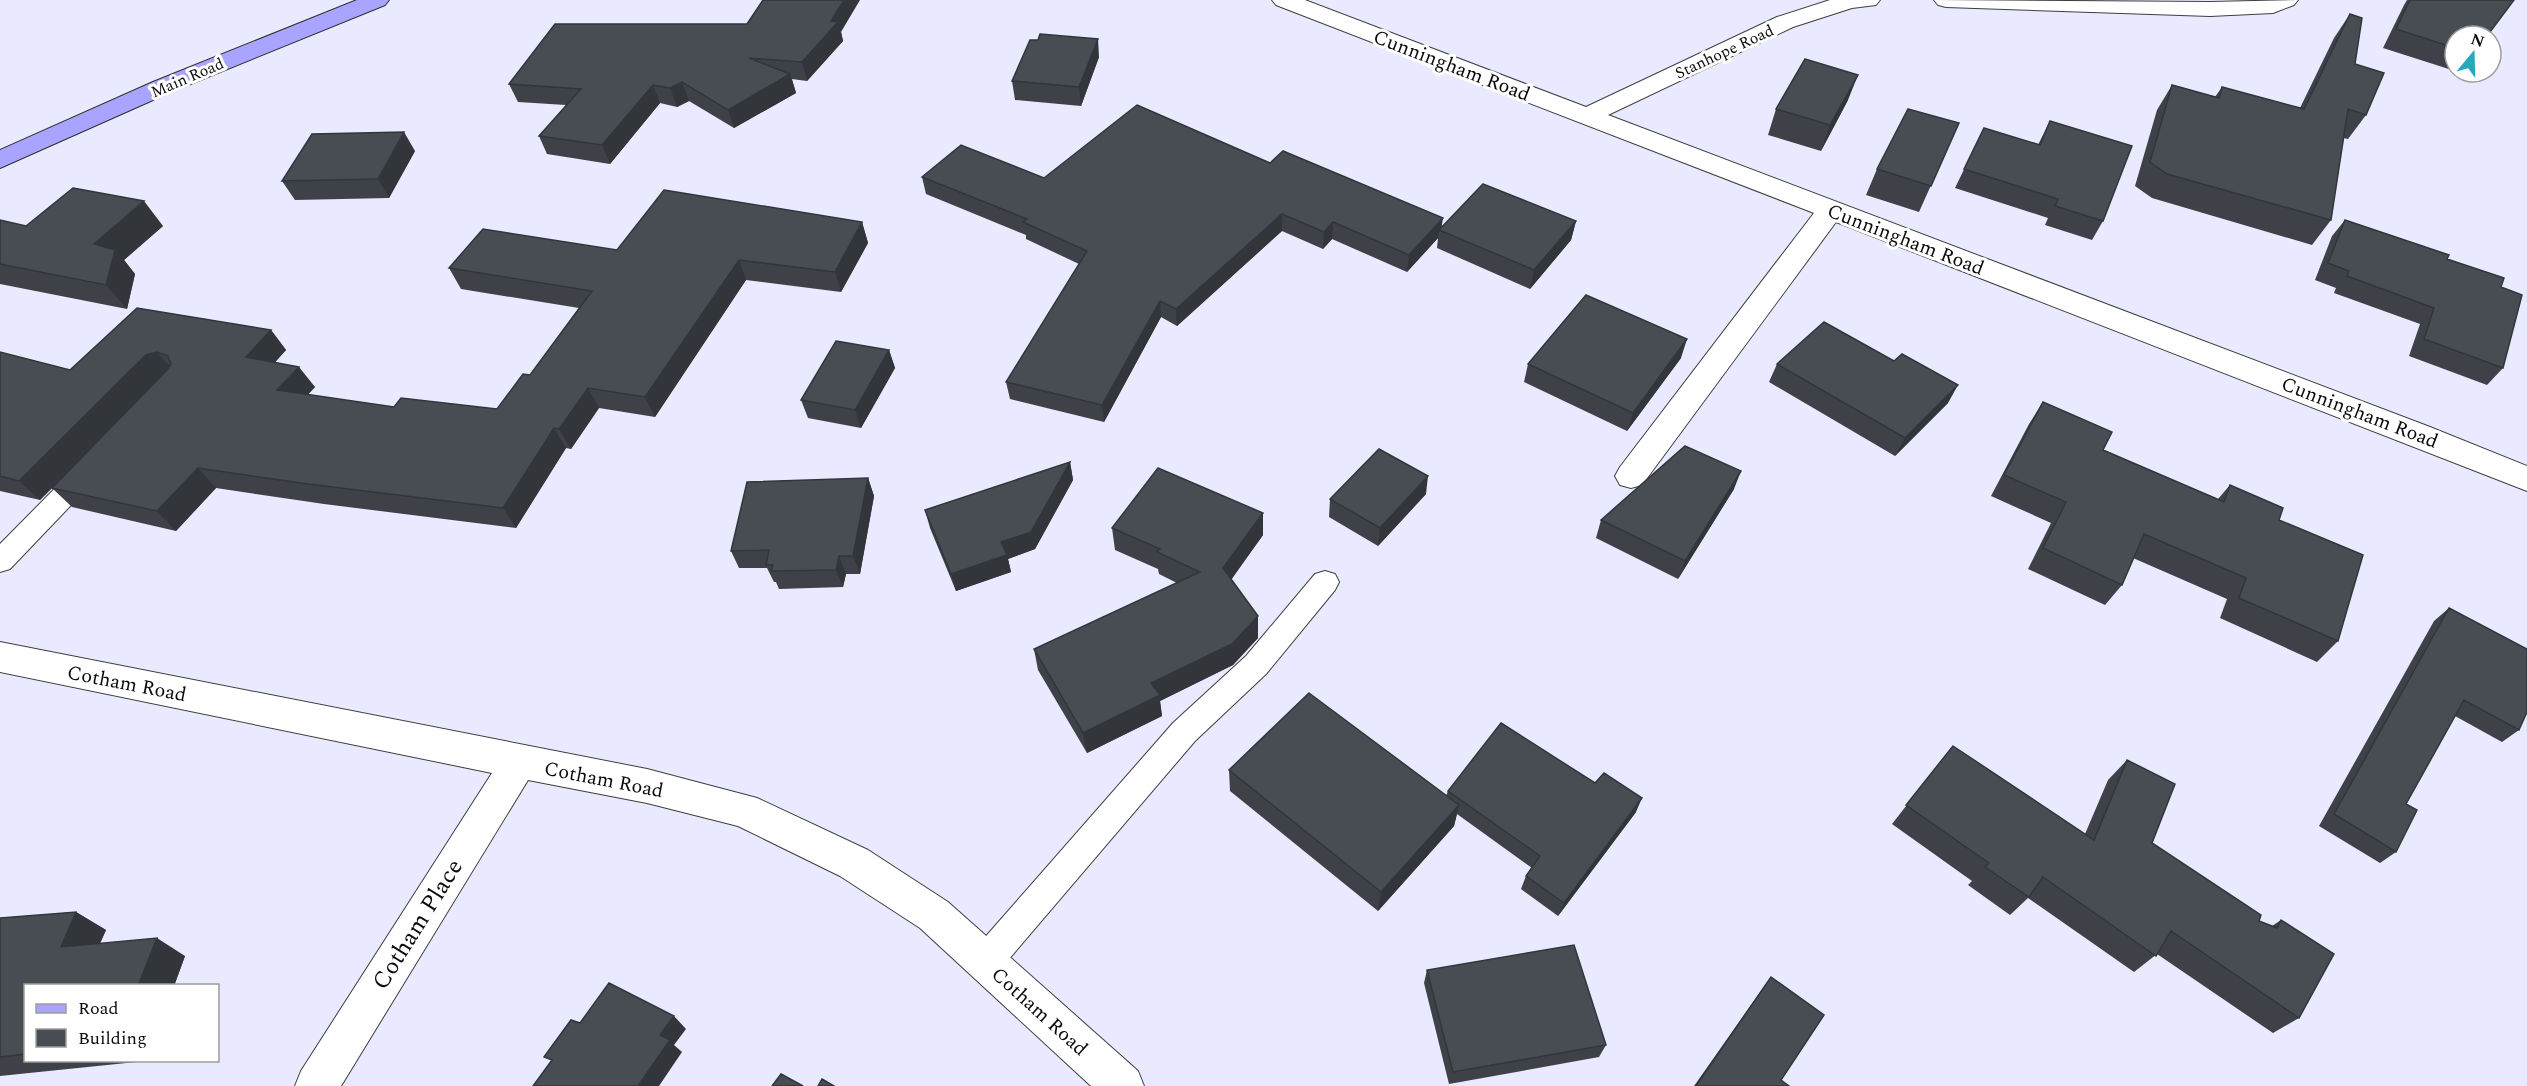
<svg xmlns="http://www.w3.org/2000/svg" width="2527" height="1086" viewBox="0 0 2527 1086" font-family="Spectral,serif">
<rect width="100%" height="100%" fill="#e9eaff"/>
<g fill="none" stroke-linecap="round" stroke-linejoin="round">
<defs>
<path id="service" d="M87 462 96 465 100 472 96 479 10 569 0 572V544L78 465Z
M1325 571 1335 574 1339 582 1335 590 1266 674 1195 741 997 973 985 978 973 973 968 962 973 951 1173 723 1246 656 1315 574Z"/>
<path id="minor" d="M1272 0H1305L1586 107 1777 17 1830 0H1880L1876 5 1852 8 1793 27 1608 115 2430 427 2527 466V491L1836 222 1642 485 1631 488 1620 485 1615 476 1620 467 1814 213 1276 5Z
M1934 0 2210 2 2298 0 2294 5 2273 13 2210 16 1946 7 1938 5Z
M0 642 647 769 757 798 868 850 948 902 1138 1071 1144 1086H1091L920 928 840 876 738 826 647 803 528 780 341 1086H295L301 1071 492 773 0 672Z"/>
<path id="secondary" d="M357 0H389L385 5 171 92 0 168V150L153 82Z"/>
</defs>
<use href="#service" stroke="#3e3e3e" stroke-width="2"/>
<use href="#minor" stroke="#3e3e3e" stroke-width="2"/>
<use href="#secondary" stroke="#2d2d2d" stroke-width="2"/>
<use href="#service" fill="#fff" fill-rule="evenodd"/>
<use href="#minor" fill="#fff" fill-rule="evenodd"/>
<use href="#secondary" fill="#a9a4ff" fill-rule="evenodd"/>
</g>
<path fill="#3e4248" d="M2407 0H2514L2455 36V71L2383 48 2404 5Z
M2350 14 2355 64 2366 115 2348 139 2343 138 2331 220 2312 245 2152 198 2135 186 2157 110 2172 85 2215 97 2222 87 2300 108 2334 38Z
M841 32 843 41 807 81 792 79 796 93 734 128 689 101 677 107 660 103 610 164 547 154 539 136 566 105 518 102 509 84Z
M1099 57 1081 106 1015 100 1012 81Z
M1848 100 1821 151 1768 135 1776 109Z
M2050 121 2103 221 2092 240 2045 225 2048 218 1955 188 1984 128 2038 145Z
M1959 123 1919 212 1866 195 1877 169Z
M415 151 389 198 295 200 282 181Z
M1270 163 1441 227 1576 221 1571 240 1530 289 1437 248 1438 238 1407 272 1332 239 1323 249 1282 231 1177 326 1161 317 1104 422 1010 399 1006 382 1079 264 1026 239V235L926 194 922 177 1044 178Z
M0 220 26 226H163L124 260 135 274 127 309 0 284Z
M2345 220 2447 259 2501 287 2503 368 2487 385 2409 356 2420 324 2334 293 2336 288 2315 280 2332 236Z
M862 222 868 243 841 292 746 280 655 417 599 408 571 449 566 448 516 528 324 504 216 488 176 531 72 507 52 488 40 500 0 491V352L70 370 137 308 271 330 286 350 275 362 315 387 307 395 394 407 497 409 530 375 579 308 461 289 449 268Z
M889 350 895 368 861 428 808 418 801 400Z
M1681 358 1627 431 1524 382 1528 364Z
M1777 364 1948 403 1895 456 1769 382Z
M2043 402 2103 450 2218 499 2230 485 2279 520 2338 641 2317 662 2220 618 2227 599 2133 558 2122 585 2105 605 2028 569 2051 523 1991 496 2029 424Z
M1070 462 1073 480 1035 549 1008 559 1011 572 956 591 930 528 925 510Z
M868 478 874 496 860 574H846L843 587 779 589 776 582H774L767 568H739L731 551Z
M1734 489 1678 579 1596 538 1601 520Z
M1426 494 1378 546 1329 517 1330 499Z
M1263 513V535L1231 579 1258 638 1233 665 1160 701 1162 716 1087 753 1038 670 1034 649 1177 583 1159 574 1158 569 1115 550 1112 528Z
M2449 608 2519 730 2502 742 2455 716 2406 804 2396 852 2380 863 2319 826 2434 621Z
M1953 746 2085 834 2108 780 2127 760 2152 843 2259 921 2272 926 2281 920 2299 1018 2273 1033 2157 954 2134 972 2028 898 2010 915 1968 885 1972 881 1892 824Z
M1229 770 1446 796 1448 791 1636 812 1558 916 1521 889 1526 876 1532 868 1457 814 1454 826 1378 911 1230 791Z
M76 912 106 930 100 943 185 956 174 986H26V1060L146 1061 0 1076V918Z
M1427 970 1606 1045 1599 1057 1449 1084 1424 983Z
M1771 977 1781 1080 1789 1086H1694L1758 995Z"/>
<path fill="#32363b" d="M844 0H860L841 32 843 41 807 81 802 62 831 21Z
M1098 39 1099 57 1081 106 1079 87Z
M790 74 796 93 734 128 728 110Z
M1858 75 1848 100 1821 151 1830 125Z
M682 82 689 101 677 107 670 88Z
M653 85 660 103 610 164 602 145Z
M404 132 415 151 389 198 378 179Z
M144 201 163 226 124 260 135 274 127 309 106 285 94 244Z
M1282 214V231L1177 326 1176 309Z
M1443 218 1441 231 1439 230 1438 238 1407 272 1409 255Z
M1576 221 1571 240 1530 289 1534 270Z
M862 222 868 243 841 292 835 272Z
M1333 222 1332 239 1323 249 1324 232Z
M739 260 746 280 655 417 645 397Z
M1160 301 1161 317 1104 422 1102 405Z
M271 330 286 350 262 377 246 357Z
M1687 339 1681 358 1627 431 1633 413Z
M889 350 895 368 861 428 855 410Z
M157 352 175 372 163 375 40 500 19 481 146 355Z
M299 367 315 387 293 411 277 390Z
M1958 385 1948 403 1895 456 1905 438Z
M588 388 599 408 571 449 559 429Z
M554 428 566 448 516 528 503 508Z
M1070 462 1073 480 1035 549 1008 559 1011 572 956 591 951 574 1001 542Z
M198 468 216 488 176 531 157 511Z
M1741 471 1734 489 1678 579 1685 561Z
M1428 476 1426 494 1378 546 1380 528Z
M868 478 874 496 860 574 853 556Z
M1263 513V535L1224 590 1223 568Z
M839 556 846 574 843 587 836 570Z
M1258 616V638L1233 665 1160 701 1162 716 1087 753 1083 733 1151 683Z
M1642 798 1636 812 1558 916 1564 903Z
M1459 805 1454 826 1378 911 1381 892Z
M76 912 106 930 91 964 61 947Z
M157 938 185 956 174 986H138Z
M674 1016 686 1029 674 1045 682 1052 659 1086H638L660 1035Z"/>
<path fill="#484d54" stroke="#32363b" stroke-width="1.5" d="M763 0H844L831 21 838 22 802 62 749 58 790 74 728 110 682 82 670 88 653 85 602 145 539 136 581 89 509 84 555 24H747Z
M2410 0H2514L2487 36H2455V48L2396 29Z
M2350 14 2362 18 2355 64 2384 73 2366 115 2348 109 2331 220 2167 174 2150 162 2172 85 2219 98 2222 87 2304 109Z
M1040 34 1098 39 1079 87 1012 81 1030 40H1038Z
M1805 59 1858 75 1830 125 1776 109Z
M1137 105 1270 163 1283 151 1443 218 1409 255 1333 222 1324 232 1282 214 1176 309 1160 301 1102 405 1006 382 1087 251 1023 222 1027 219 922 177 961 145 1044 178Z
M1908 109 1959 123 1931 186 1877 169Z
M2050 121 2132 146 2103 221 2055 206 2058 199 1964 169 1984 128 2040 145Z
M404 132 378 179 282 181 312 134Z
M1483 184 1576 221 1534 270 1439 230Z
M73 188 144 201 94 244 115 250 106 285 0 264V220L26 226Z
M664 190 862 222 835 272 739 260 645 397 588 388 559 429 554 428 503 508 308 484 198 468 157 511 52 488 167 370 171 364 168 356 157 352 146 355 19 481 0 476V352L70 370 137 308 271 330 246 357 299 367 277 390 394 407 401 398 497 409 523 374 530 375 592 291 449 268 483 229 617 250Z
M2345 220 2449 255 2447 259 2504 278 2501 287 2522 295 2503 368 2424 339 2434 308 2347 276 2349 271 2328 263Z
M1586 295 1687 339 1633 413 1528 364Z
M1824 322 1894 361 1902 354 1958 385 1905 438 1777 364Z
M836 341 889 350 855 410 801 400Z
M2043 402 2112 432 2103 450 2224 502 2230 485 2283 508 2279 520 2363 555 2338 641 2239 598 2246 578 2144 534 2122 585 2043 548 2066 502 2004 475Z
M1685 446 1741 471 1685 561 1601 520Z
M1379 449 1428 476 1380 528 1330 499Z
M1070 462 1031 532 1001 542 1007 555 951 574 925 510Z
M1158 468 1263 513 1223 568 1258 616 1232 644 1151 683 1160 695 1083 733 1034 649 1200 572 1157 552 1160 549 1112 528Z
M868 478 853 556H839L836 570 771 571 773 565H766L769 550 731 551 747 482Z
M2449 608 2527 649V712L2519 730 2464 700 2406 804 2417 810 2396 852 2334 814Z
M1309 693 1459 805 1381 892 1229 770Z
M1501 723 1595 783 1604 773 1642 798 1564 903 1526 876 1540 856 1448 791Z
M1953 746 2094 840 2127 760 2175 784 2152 843 2261 915 2259 921 2277 928 2281 920 2334 954 2299 1018 2171 931 2156 956 2043 877 2029 897 1985 867 1989 863 1906 805Z
M76 912 61 947 157 938 138 986H26V1054L0 1057V918Z
M1574 945 1606 1045 1453 1072 1427 970Z
M1771 977 1824 1015 1781 1080 1789 1086H1696Z
M609 983 674 1016 660 1035 670 1040 638 1086H533L552 1060 544 1057 571 1020 580 1023Z
M781 1074 803 1086H772Z
M822 1079 834 1086H818Z"/>
<g text-anchor="middle" stroke-width="6" stroke-linejoin="round" paint-order="stroke">
<g font-size="16" fill="#0b0b0b" stroke="#fff">
<text transform="translate(1724 51) rotate(-25)" y="6">Stanhope Road</text>
<text transform="translate(187 77) rotate(-23)" y="6">Main Road</text>
</g>
<g font-size="20" fill="#0b0b0b" stroke="#fff">
<text transform="translate(1452 65) rotate(21)" y="7">Cunningham Road</text>
<text transform="translate(1906 239) rotate(21)" y="7">Cunningham Road</text>
<text transform="translate(2360 412) rotate(21)" y="7">Cunningham Road</text>
<text transform="translate(127 683) rotate(11)" y="7">Cotham Road</text>
<text transform="translate(604 779) rotate(11)" y="7">Cotham Road</text>
<text transform="translate(1040 1011) rotate(42)" y="7">Cotham Road</text>
</g>
<g font-size="24" fill="#0b0b0b" stroke="#fff">
<text transform="translate(417 924) rotate(-58)" y="8">Cotham Place</text>
</g>
</g>
<rect x="24" y="984" width="195" height="78" fill="#ffffff" stroke="#9d9d9d" stroke-width="1.5"/>
<rect x="36" y="1004" width="30" height="9" fill="#a9a4ff" stroke="#9d9d9d" stroke-width="1.5"/>
<text x="78" y="1014" font-size="18" fill="#0b0b0b">Road</text>
<rect x="36" y="1029" width="30" height="18" fill="#484d54" stroke="#9d9d9d" stroke-width="1.5"/>
<text x="78" y="1044" font-size="18" fill="#0b0b0b">Building</text>
<g transform="translate(2473 54) rotate(19)"><circle r="28" fill="#ffffff" stroke="#9d9d9d" stroke-width="1.5"/>
<path d="M0-4.5L10 22L0 15L-10 22Z" fill="#24aabb"/>
<text y="-9" font-size="16" font-weight="bold" text-anchor="middle" fill="#0b0b0b">N</text>
</g>
</svg>
